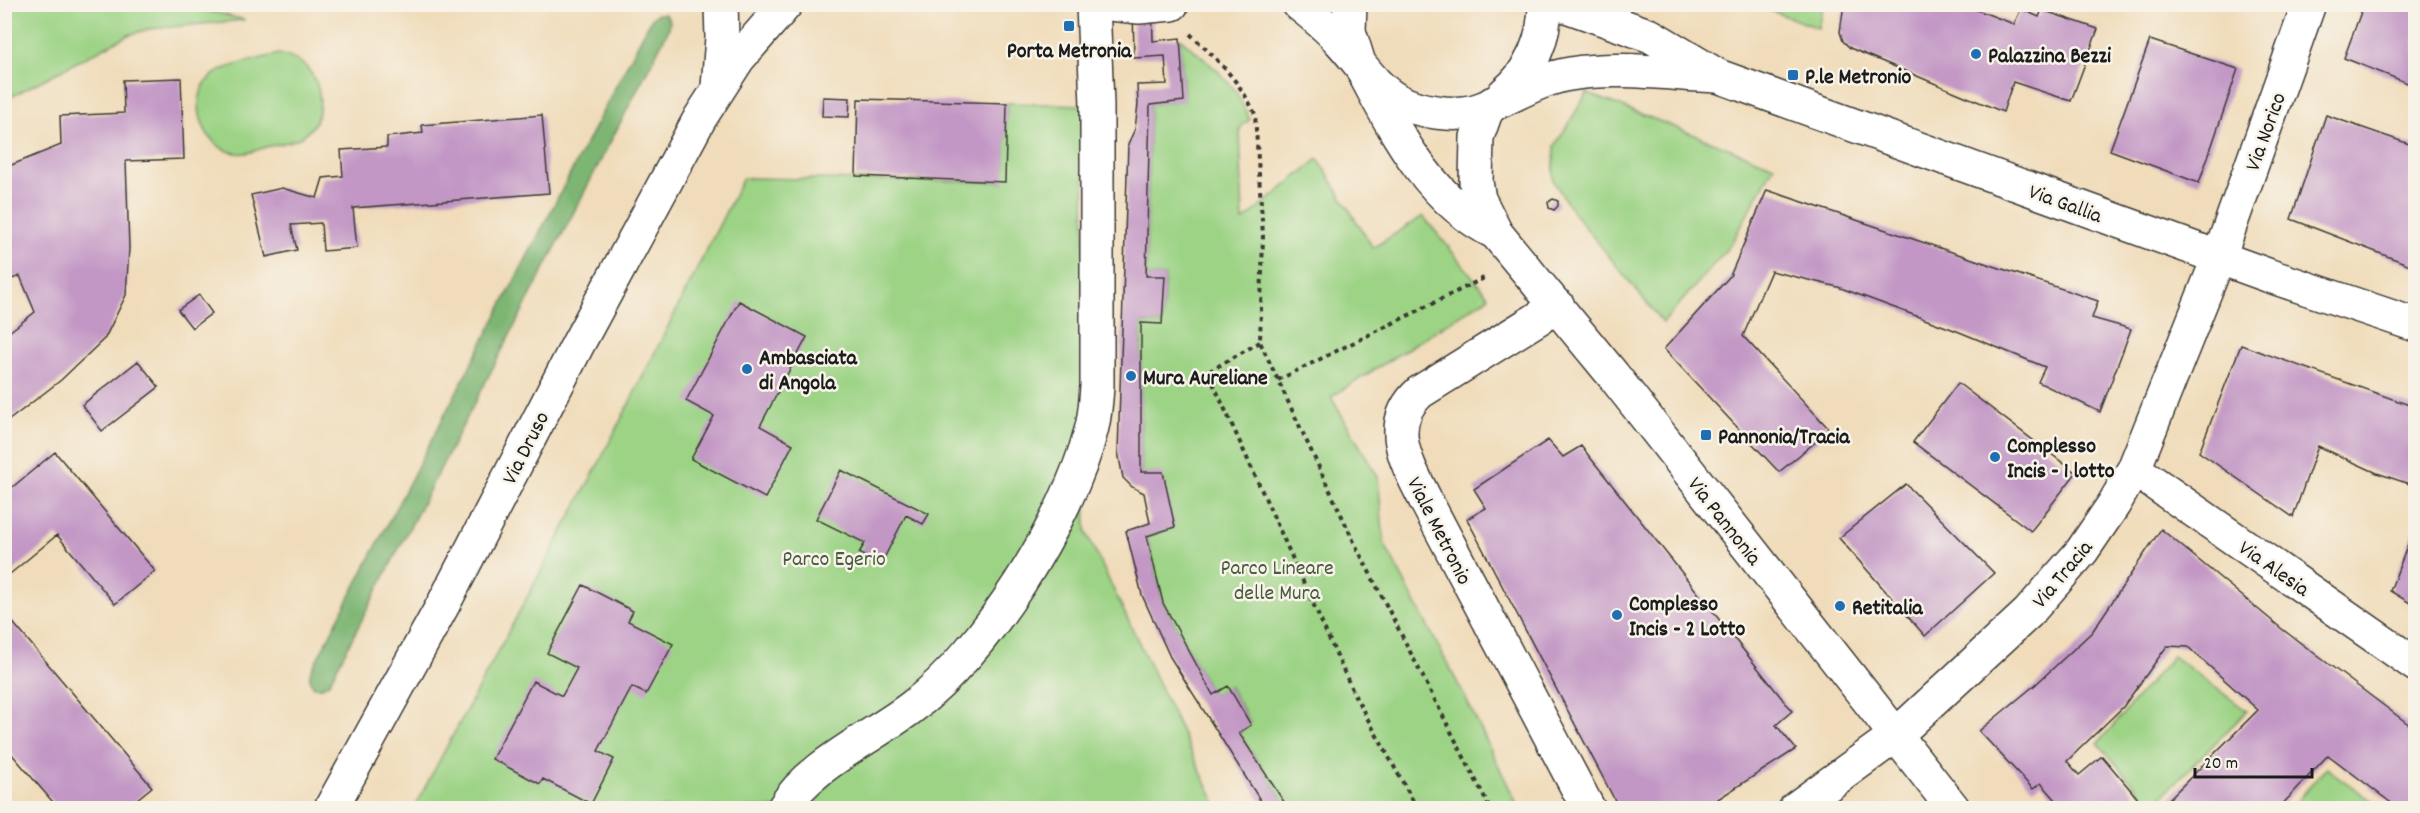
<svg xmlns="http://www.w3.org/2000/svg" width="2420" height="813" viewBox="0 0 2420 813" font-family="Dekko,sans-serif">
<rect width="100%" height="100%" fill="#f7f3e8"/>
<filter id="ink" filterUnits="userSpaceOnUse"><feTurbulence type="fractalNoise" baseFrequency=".0167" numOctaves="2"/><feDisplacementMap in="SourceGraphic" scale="12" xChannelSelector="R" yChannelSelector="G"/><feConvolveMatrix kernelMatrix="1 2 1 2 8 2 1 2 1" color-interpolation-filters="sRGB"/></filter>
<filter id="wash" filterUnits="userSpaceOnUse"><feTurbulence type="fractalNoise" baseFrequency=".008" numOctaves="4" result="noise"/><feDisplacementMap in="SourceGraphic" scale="24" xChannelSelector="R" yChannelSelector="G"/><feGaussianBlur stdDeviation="1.35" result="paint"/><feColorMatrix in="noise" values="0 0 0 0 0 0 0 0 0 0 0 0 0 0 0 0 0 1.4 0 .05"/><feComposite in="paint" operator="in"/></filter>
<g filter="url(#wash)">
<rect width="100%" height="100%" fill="#f0dcba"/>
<path fill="#9cd385" stroke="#5c7850" stroke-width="1.5" d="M5 4 186 5 245 20 149 29 128 35 5 100Z
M1755 5 1823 4V5L1818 28Z
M1180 38 1218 71 1235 90 1250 119 1240 128 1243 221 1318 159 1373 248 1423 216 1489 297 1331 397 1378 477 1384 543 1465 697 1519 808H1288L1239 733 1251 724 1229 686 1213 695 1163 603 1147 536 1174 527 1141 472V323L1162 324 1165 276H1146L1150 105 1184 100Z
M279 54C290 57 300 60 307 68 324 87 325 118 305 134 297 142 277 144 266 147 254 151 244 156 231 152 199 144 185 89 218 72 234 63 261 59 279 54Z
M1587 93 1774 166 1731 244 1663 323 1573 212 1553 180 1555 146Z
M1007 103 1084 105 1086 532 1218 808H414L600 461 743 178 1004 182Z
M2173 656 2247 711 2152 806 2098 743Z
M2326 768 2382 808H2291Z"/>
<path fill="#7db572" stroke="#4c6847" stroke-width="1.5" d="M657 14H665L670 21 669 29 329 683 322 687H314L310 681V673L651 19Z"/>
<g id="blocks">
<path fill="#c297c5" d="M1133 4H1152L1153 41 1180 38 1184 101 1150 105 1146 276H1165L1162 324 1141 323V472H1163L1175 527 1147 536 1163 603 1213 695 1228 686 1251 725 1239 733 1288 808H1265L1170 657 1142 595 1126 531 1150 523 1144 493 1132 487 1123 478 1118 452 1128 144 1135 129 1138 104 1137 85 1167 84 1165 56 1134 58Z
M1844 4H1961L2014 24 2021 9 2039 17 2042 10 2098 29 2071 101 2013 82 2003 112 1850 48 1843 41 1840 32Z
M2364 4H2415V86L2344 58Z
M2150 40 2238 69 2199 183 2110 150Z
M181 78 184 159 126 161 129 248 126 295 105 338 61 380 4 424V336L35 312 20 276 4 282V168L61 145 60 116 124 113 123 80Z
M823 97 850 98 849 117 822 116Z
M858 99 1007 103 1005 182 856 176Z
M542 115 549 193 353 208 357 248 323 251 321 223 291 225 297 250 266 257 251 195 282 188 317 198 323 178 343 176 341 150 387 147V137L423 133 422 125Z
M2326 115 2415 146V267L2291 219Z
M1767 190 2098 301 2092 318 2131 329 2100 412 2038 382 2045 367 1957 331 1838 287 1771 271 1743 336 1830 430 1779 472 1664 349 1730 276Z
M1553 199 1558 201V206L1554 210 1549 208 1548 202Z
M199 295 212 313 192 328 178 310Z
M739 301 807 337 760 426 793 444 765 498 691 459 714 416 686 401Z
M2241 345 2415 407V486L2377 473 2318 446 2293 517 2199 452Z
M138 361 159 387 102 431 82 405Z
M1958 383 2076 473 2031 531 1913 442Z
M1548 440 1563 457 1581 446 1792 711 1776 725 1796 749 1704 808H1619L1467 519 1486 508 1474 489Z
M55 452 155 571 115 604 57 535 4 579V494Z
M841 470 929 514 923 524 906 515 881 564 859 553 865 543 816 519Z
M1906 484 1994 573 1925 636 1839 538Z
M2415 526V606L2390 591Z
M2161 529 2282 629 2415 729V808H2398L2328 755 2279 808H2160L2258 710 2188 647 2167 646 2123 707 2067 761 2079 775 2102 756 2139 800 2129 808H2063L2041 783 2033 789 1979 731 2035 685 2092 632Z
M583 585 633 611 628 621 673 644 646 694 632 687 598 751 614 759 591 804 543 779 540 784 492 759 533 681 562 696 577 668 547 653Z
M4 612 152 787 126 808H58L4 745Z"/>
</g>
</g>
<g filter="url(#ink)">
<use href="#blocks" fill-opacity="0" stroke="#3c3934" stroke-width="1.5"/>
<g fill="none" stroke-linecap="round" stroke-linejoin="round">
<defs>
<path id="minor" d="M1363 71C1396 133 1430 201 1496 233
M718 87 722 38 721 4
M1493 103 1486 112 1477 137 1476 182 1479 199 1496 233 1613 375 1953 808
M1558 306 1420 392C1383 425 1408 465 1426 501L1588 808
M2134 469 2416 665
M784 808C808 766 873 737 912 707 985 653 1068 520 1091 431 1095 417 1096 401 1097 386V105L1093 4
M1796 808 1895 736 2028 613 2082 551 2114 504 2134 469 2219 257 2309 4"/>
<path id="major" d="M1110 4 1139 7 1172 4
M1299 4C1314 16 1328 27 1340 41 1359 61 1373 86 1397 100 1419 112 1457 118 1481 109 1512 98 1537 79 1570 74 1617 66 1669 74 1716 76
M1350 4 1349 31 1358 60
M1561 4 1651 36 1718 76 2270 276 2416 325
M1504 94C1531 72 1545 39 1545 4
M331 808 444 603 578 344 700 118 738 59 786 4"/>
</defs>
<use href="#minor" stroke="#3c3934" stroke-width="36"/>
<use href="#major" stroke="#3c3934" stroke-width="36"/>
<path stroke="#3c3934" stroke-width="4" stroke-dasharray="4.5 4.5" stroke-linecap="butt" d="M1190 34C1216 58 1240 81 1255 114L1263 235 1260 342 1355 544 1490 808
M1260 342 1208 372 1355 696 1417 808
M1278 380 1484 278"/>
<use href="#minor" stroke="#fff" stroke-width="33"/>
<use href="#major" stroke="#fff" stroke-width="33"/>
</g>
</g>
<g fill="#1f6fb2" stroke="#f7f3e8" stroke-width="2">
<rect x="1063" y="20" width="12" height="12" rx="3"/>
<circle cx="1976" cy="54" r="6"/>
<rect x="1787" y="69" width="12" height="12" rx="3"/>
<circle cx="747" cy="369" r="6"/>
<circle cx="1131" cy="376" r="6"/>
<rect x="1700" y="429" width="12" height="12" rx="3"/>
<circle cx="1995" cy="457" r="6"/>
<circle cx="1840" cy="606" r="6"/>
<circle cx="1617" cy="615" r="6"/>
</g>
<g text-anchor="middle" stroke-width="5" stroke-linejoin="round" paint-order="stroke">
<g font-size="22" font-weight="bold" fill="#1c1c1c" stroke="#f7f3e8" text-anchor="start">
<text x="1069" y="57" text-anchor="middle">Porta Metronia</text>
<text x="1988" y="62">Palazzina Bezzi</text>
<text x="1805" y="83">P.le Metronio</text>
<text x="759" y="364">Ambasciata<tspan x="759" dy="25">di Angola</tspan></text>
<text x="1143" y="384">Mura Aureliane</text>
<text x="1718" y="443">Pannonia/Tracia</text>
<text x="2007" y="452">Complesso<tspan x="2007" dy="25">Incis - 1 lotto</tspan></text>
<text x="1629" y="610">Complesso<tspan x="1629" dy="25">Incis - 2 Lotto</tspan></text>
<text x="1852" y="614">Retitalia</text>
</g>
<g font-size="22" fill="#1c1c1c" stroke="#f7f3e8">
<text transform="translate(2264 131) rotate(-70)" y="8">Via Norico</text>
<text transform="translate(2066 202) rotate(20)" y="8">Via Gallia</text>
<text transform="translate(524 447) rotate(-63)" y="8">Via Druso</text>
<text transform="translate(1726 520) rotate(52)" y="8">Via Pannonia</text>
<text transform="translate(1441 530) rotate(63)" y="8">Viale Metronio</text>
<text transform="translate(2275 567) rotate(35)" y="8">Via Alesia</text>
<text transform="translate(2061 573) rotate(-50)" y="8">Via Tracia</text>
</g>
<g font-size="22" fill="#495c41" stroke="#f7f3e8">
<text x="834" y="565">Parco Egerio</text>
<text x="1277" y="574">Parco Lineare<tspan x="1277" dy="25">delle Mura</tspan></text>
</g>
</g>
<rect width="2420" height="813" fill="none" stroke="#f7f3e8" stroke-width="24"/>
<path d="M2195 768v9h117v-9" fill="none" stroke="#1c1c1c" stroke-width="3"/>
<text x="2204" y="768" font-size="18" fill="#1c1c1c" stroke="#f7f3e8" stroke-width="4.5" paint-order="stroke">20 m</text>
</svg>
